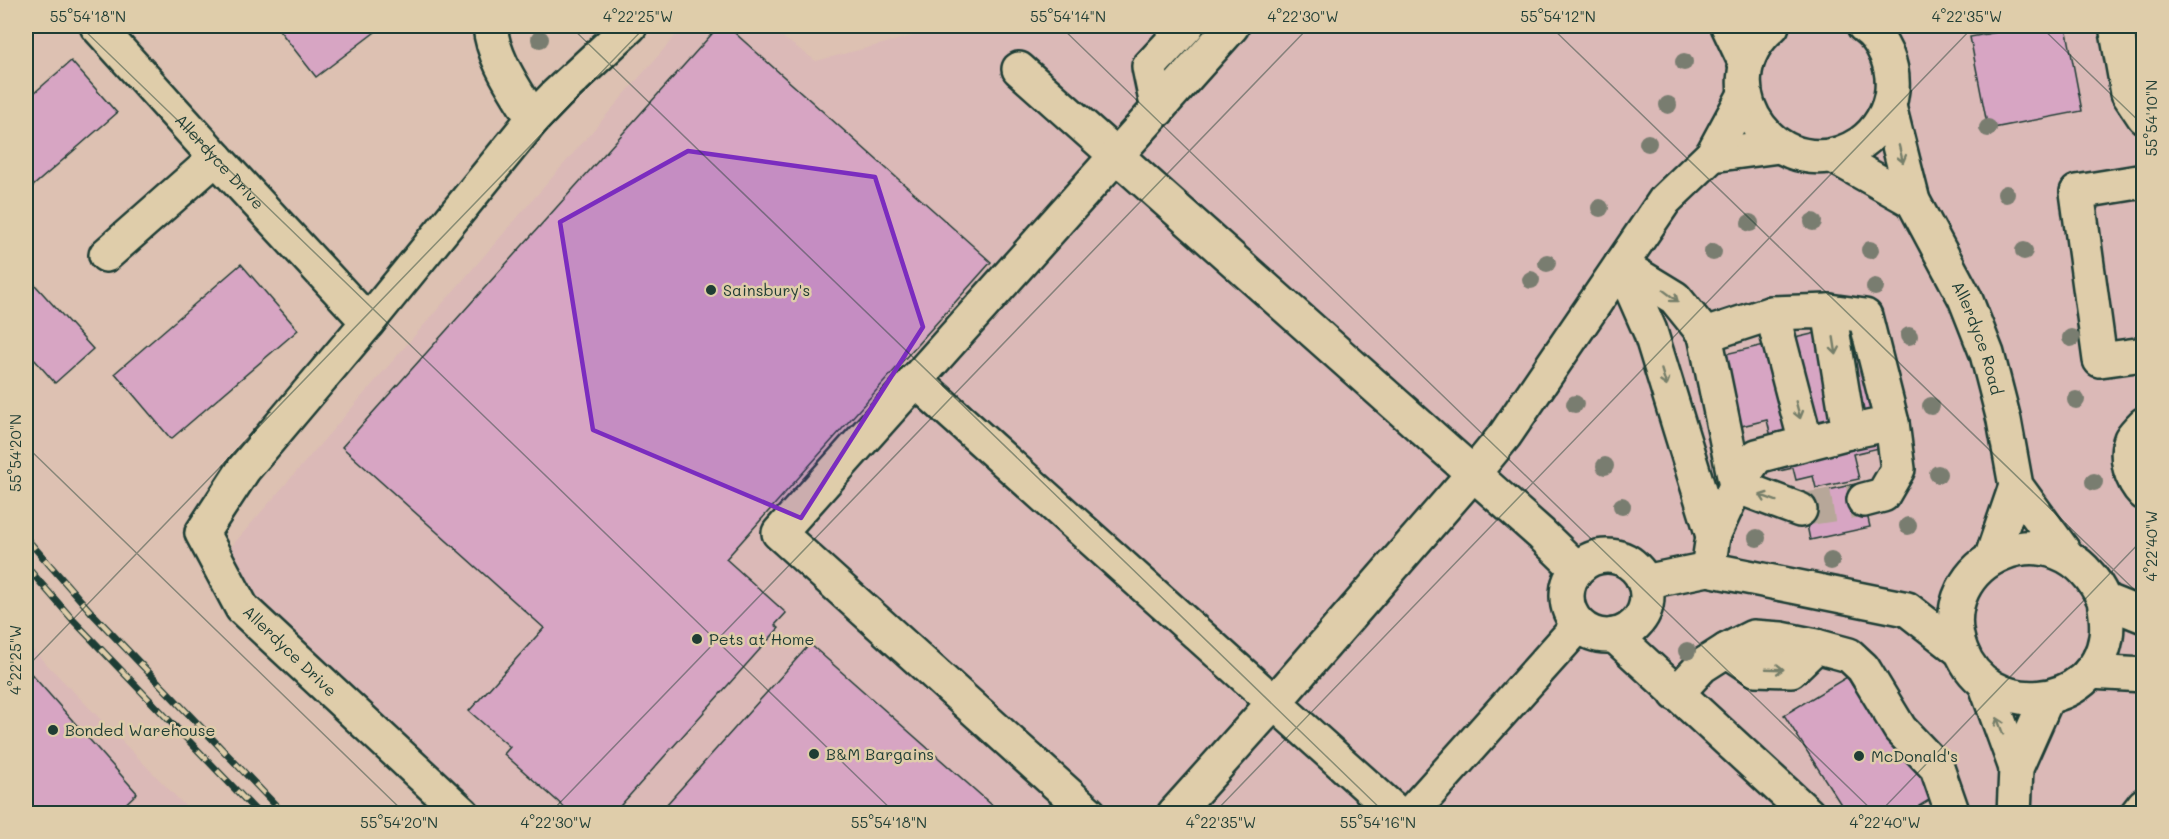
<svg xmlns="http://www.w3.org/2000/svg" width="2169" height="839" viewBox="0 0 2169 839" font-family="Mali,sans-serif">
<rect width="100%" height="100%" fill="#ddc1b2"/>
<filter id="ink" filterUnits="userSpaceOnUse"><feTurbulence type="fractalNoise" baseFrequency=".0167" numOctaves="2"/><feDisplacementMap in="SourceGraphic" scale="12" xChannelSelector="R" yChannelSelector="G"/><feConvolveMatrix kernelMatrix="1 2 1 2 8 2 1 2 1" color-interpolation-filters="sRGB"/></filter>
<g filter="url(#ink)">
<path fill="#dbb9b7" d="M684 26H767L816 61 952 26H2143V813H471L216 564Z
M26 643 192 813H26Z"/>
<path fill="#d7a5c3" stroke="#1f3d34" stroke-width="1.5" d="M276 26H383L316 77Z
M719 26H727L991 262 726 559 786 613 775 625 779 628 613 814H572L504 754 510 747 469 711 544 628 342 447Z
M2031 26H2066L2082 111 1988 129 1970 37Z
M71 61 117 113 26 192V100Z
M241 264 298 330 171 439 115 373Z
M26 275 93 349 55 383 26 350Z
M1851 325 1879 448 1853 454 1859 479 1816 488 1813 476 1796 480 1793 468 1779 471 1767 420 1712 433 1695 361Z
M1860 483 1870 527 1810 540 1807 525 1803 526 1797 497Z
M810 644 1002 814H658Z
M26 668 137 793 115 814H26Z
M1847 677 1855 690 1865 686 1934 797 1906 814H1847L1784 715Z"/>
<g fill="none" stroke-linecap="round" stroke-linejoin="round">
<path stroke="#b7a799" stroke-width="33" stroke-dasharray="33 16" stroke-linecap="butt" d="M1800 510 1864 500"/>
<defs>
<g id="minor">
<path id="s1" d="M97 26 216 158 368 322"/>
<path d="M490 26C493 60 516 90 533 119"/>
<path d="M1728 26 1746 64"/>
<path d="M1772 26C1700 87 1782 195 1861 143 1878 131 1890 111 1892 90 1894 66 1884 40 1864 26"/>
<path d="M2116 26 2128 93 2144 117"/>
<path d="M1019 69 1541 534 1577 569"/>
<path id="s2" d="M1889 106 1913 201 1965 298 1987 354 2004 420 2016 486 2067 556"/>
<path d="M1158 110 1149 67 1187 26"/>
<path d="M1712 155 1779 146"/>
<path d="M1833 156 1913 201"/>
<path d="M2144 181 2077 192 2100 360 2144 354"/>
<path d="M106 255 216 158"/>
<path d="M1621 265 1675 298 1705 335 1736 486 1713 536 1708 569"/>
<path d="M1621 265 1650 331 1713 536"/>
<path d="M1829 311 1865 316 1892 423 1849 432"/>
<path d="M1772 313 1806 443"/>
<path d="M1705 335 1772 313 1829 311 1849 432 1757 456 1736 486 1800 510"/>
<path d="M915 380 1398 814"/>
<path d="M2144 424C2140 428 2134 434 2131 439 2124 457 2131 480 2144 493"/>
<path d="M1864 500 1883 495 1898 469 1892 423"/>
<circle cx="1607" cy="596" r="40"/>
<path d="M1991 559 2016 486"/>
<path d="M1644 582 1708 569 1907 609 1961 651"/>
<path d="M2104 600C2106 613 2108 624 2106 637 2095 711 1987 720 1961 650 1927 560 2059 499 2104 600L2144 616"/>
<path d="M1614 635 1808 814"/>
<path d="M1727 650 1753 637 1781 639 1816 646"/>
<path d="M2090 672 2144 675"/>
<path d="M1985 683 2016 768"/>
<path d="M1676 694 1702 666 1727 650 1755 669 1791 670 1816 646 1849 655 1863 668 1900 729 1937 768 1953 814"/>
<path d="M463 814 242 608 202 533 244 469 368 322 533 119 557 94 630 26"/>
<path d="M1090 814 779 533 1232 26"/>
<path d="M1174 814 1286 689 1473 474 1505 435 1665 200 1712 155 1745 94"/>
<path d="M1410 814 1579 625"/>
<path d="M2014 814 2016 768 2047 698"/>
<path d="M2137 814 2144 805"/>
</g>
</defs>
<use href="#minor" stroke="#1f3d34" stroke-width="38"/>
<use href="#minor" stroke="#dfcdaa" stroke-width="33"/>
<defs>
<path id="rail" d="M26 538 91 612 284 814
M26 566 73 620 259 814"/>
</defs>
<use href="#rail" stroke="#1f3d34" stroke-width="7"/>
<use href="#rail" stroke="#dfcdaa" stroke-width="4.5" stroke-dasharray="14" stroke-linecap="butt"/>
</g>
<g fill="#797d70">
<circle cx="540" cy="39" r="9"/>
<circle cx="1684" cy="62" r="9"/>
<circle cx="1668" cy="105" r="9"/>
<circle cx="1988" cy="128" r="9"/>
<circle cx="1648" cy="143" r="9"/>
<circle cx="2006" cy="194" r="9"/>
<circle cx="1600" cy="208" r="9"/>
<circle cx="1813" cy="222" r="9"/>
<circle cx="1750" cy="223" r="9"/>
<circle cx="1870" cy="250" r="9"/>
<circle cx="2024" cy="251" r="9"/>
<circle cx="1713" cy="252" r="9"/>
<circle cx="1547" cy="263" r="9"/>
<circle cx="1531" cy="280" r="9"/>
<circle cx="1875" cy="287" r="9"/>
<circle cx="1909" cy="336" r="9"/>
<circle cx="2071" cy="338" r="9"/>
<circle cx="2076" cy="400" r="9"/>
<circle cx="1575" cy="404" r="9"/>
<circle cx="1931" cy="406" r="9"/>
<circle cx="1605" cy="466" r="9"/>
<circle cx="1938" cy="474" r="9"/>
<circle cx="2094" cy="482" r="9"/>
<circle cx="1622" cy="506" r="9"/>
<circle cx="1908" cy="526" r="9"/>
<circle cx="1757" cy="538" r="9"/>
<circle cx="1831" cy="561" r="9"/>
<circle cx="1687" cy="651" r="9"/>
</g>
<defs><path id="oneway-shaft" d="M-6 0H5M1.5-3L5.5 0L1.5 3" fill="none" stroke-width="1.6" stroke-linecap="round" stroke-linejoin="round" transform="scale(1.5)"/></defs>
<g stroke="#757e69">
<use href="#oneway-shaft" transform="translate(1901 154) rotate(76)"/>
<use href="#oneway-shaft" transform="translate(1671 296) rotate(37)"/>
<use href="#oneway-shaft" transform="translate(1835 346) rotate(81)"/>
<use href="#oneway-shaft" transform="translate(1664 378) rotate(73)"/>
<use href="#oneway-shaft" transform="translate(1798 410) rotate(75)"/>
<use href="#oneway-shaft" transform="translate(1768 498) rotate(-160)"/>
<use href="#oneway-shaft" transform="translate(1775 669) rotate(2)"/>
<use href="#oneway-shaft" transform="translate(2000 726) rotate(-110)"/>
</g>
</g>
<path fill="#7b2cbf" fill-opacity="0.2" stroke="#7b2cbf" stroke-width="4.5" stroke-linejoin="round" d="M688 151 875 177 923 327 801 518 593 430 560 222Z"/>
<path fill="none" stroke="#1f3d34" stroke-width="1.5" stroke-opacity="0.45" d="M80 26 896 814M570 26 1386 814M1060 26 1876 814M1550 26 2144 599M2040 26 2144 126M26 446 406 814M26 668 646 26M549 814 1310 26M1213 814 1974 26M1878 814 2144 538"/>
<g fill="#1f3d34" stroke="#dfcdaa" stroke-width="2">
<circle cx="711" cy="290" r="6"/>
<circle cx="697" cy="639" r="6"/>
<circle cx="53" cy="730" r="6"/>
<circle cx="814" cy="754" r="6"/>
<circle cx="1859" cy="756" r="6"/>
</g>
<g text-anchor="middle" stroke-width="5" stroke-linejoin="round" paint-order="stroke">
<g font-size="16" fill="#1f3d34" stroke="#dfcdaa">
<text dy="6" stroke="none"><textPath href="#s1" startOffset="183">Allerdyce Drive</textPath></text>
<text dy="6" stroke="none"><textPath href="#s2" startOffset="250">Allerdyce Road</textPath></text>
<text transform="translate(290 651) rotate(44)" y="6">Allerdyce Drive</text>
</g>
<g font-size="16" fill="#1f3d34" stroke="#dfcdaa" text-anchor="start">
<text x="723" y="296">Sainsbury's</text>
<text x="709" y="645">Pets at Home</text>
<text x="65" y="736">Bonded Warehouse</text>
<text x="826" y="760">B&amp;M Bargains</text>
<text x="1871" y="762">McDonald's</text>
</g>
</g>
<rect width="2169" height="839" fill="none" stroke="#dfcdaa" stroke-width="66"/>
<rect x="33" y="33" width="2103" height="773" fill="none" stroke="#1f3d34" stroke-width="2"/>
<g font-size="15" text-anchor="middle" fill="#1f3d34">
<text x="88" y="22">55°54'18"N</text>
<text x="638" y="22">4°22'25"W</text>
<text x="1068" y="22">55°54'14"N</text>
<text x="1303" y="22">4°22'30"W</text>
<text x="1558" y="22">55°54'12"N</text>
<text x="1967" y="22">4°22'35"W</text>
<text transform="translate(2152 118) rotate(-90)" y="5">55°54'10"N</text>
<text transform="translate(16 453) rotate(-90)" y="5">55°54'20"N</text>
<text transform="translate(2152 546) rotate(-90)" y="5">4°22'40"W</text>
<text transform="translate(16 660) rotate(-90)" y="5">4°22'25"W</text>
<text x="399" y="828">55°54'20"N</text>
<text x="556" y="828">4°22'30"W</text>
<text x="889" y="828">55°54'18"N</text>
<text x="1221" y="828">4°22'35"W</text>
<text x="1378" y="828">55°54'16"N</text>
<text x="1885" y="828">4°22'40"W</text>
</g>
</svg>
